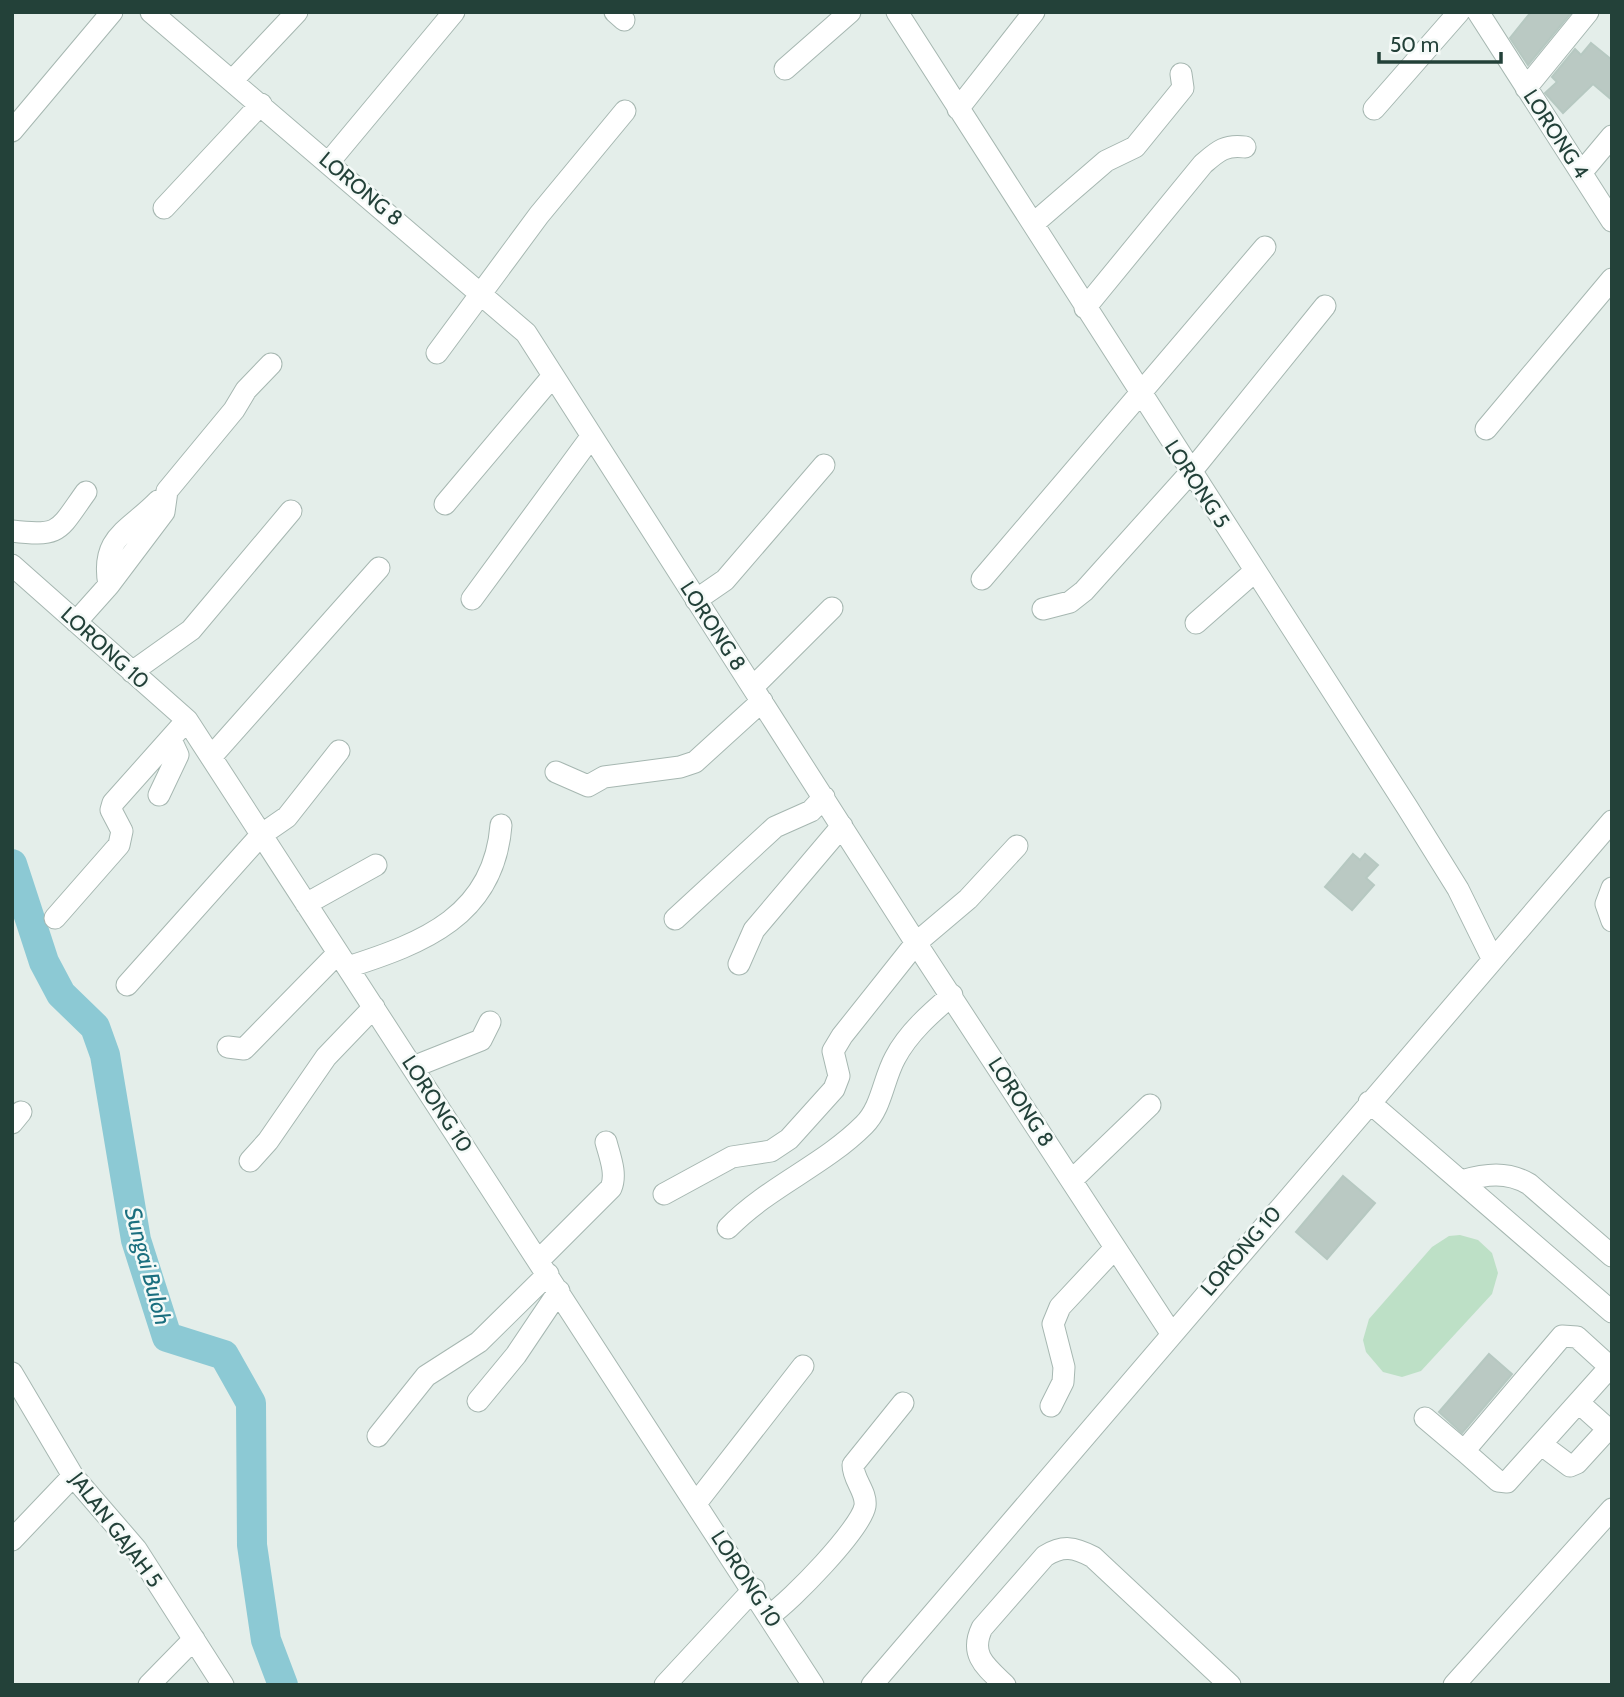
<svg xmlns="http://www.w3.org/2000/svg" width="1624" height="1697" viewBox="0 0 1624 1697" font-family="Cabin,sans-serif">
<rect width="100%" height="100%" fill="#e4eeea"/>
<path fill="#bde0c6" d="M1460 1235 1478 1240 1492 1253 1498 1273 1492 1294 1421 1371 1402 1377 1383 1372 1366 1352 1363 1340 1369 1319 1432 1247 1449 1236Z"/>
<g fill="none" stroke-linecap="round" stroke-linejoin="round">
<path stroke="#8cc9d4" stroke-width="30" d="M12 864 44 962 61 994 95 1027 105 1055 136 1240 167 1337 224 1355 251 1403 252 1545 266 1640 283 1685"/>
</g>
<path fill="#bac9c3" stroke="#b6c8c1" stroke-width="2" d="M1531 12 1571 13 1528 65 1510 38Z
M1591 43 1612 60V100L1593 84 1563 113 1545 93 1557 82 1552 77 1575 49 1581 55Z
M1353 854 1360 860 1365 854 1378 865 1366 878 1374 885 1352 910 1325 887Z
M1343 1176 1375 1203 1327 1259 1296 1232Z
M1489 1354 1512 1374 1462 1433 1439 1412Z"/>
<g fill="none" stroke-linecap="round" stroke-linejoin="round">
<defs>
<path id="minor" d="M151 12 526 333 916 943 1171 1333
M615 12 624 20
M897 12 1407 807 1458 889 1492 958
M1478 12 1612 221
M785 69 850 12
M232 81 297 12
M1526 88 1588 12
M958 109 1034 12
M1374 109 1459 12
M12 131 112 12
M329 162 454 12
M1581 173 1612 136
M164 208 261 104
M1033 224 1106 161 1135 147 1183 88 1181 74
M1085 308 1203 164C1217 152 1225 144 1245 147
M437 353 539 215 625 111
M1486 429 1612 279
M445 504 552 377
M12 531C61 537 58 531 86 492
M12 565 187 720 813 1685
M982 579 1265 247
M109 585C100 537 129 531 158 501
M472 599 591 437
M696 600 725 580 824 465
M1043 609 1070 602 1084 591 1190 473 1325 306
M76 622 109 585 164 512 167 491 234 410 246 390 271 364
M1196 623 1254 572
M132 672 191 630 291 511
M753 687 832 608
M211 757 379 568
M556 772 588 786 604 777 680 767 695 762 762 701
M159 795 178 755 171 740
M1612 888 1606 904 1612 921
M306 904 376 865
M55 918 119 845 122 831 111 810 113 803 187 720
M675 919 775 827 811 811 824 797
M739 964 754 930 842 826
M348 967C423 943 494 916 501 825
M127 985 261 835 287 817 339 751
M228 1047 244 1049 338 953
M413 1067 481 1040 490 1022
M1369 1102 1612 1312
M12 1123 21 1112
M250 1161 268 1141 326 1057 374 1007
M1072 1180 1150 1105
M1461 1181C1486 1174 1507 1171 1529 1184L1612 1256
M664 1194 732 1157 771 1151 789 1139 834 1089 839 1076 833 1051 842 1036 916 943 968 899 1017 846
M728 1228C769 1186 823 1166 864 1125 882 1107 883 1080 895 1058 908 1033 931 1013 952 995
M539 1260 611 1188C617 1174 610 1157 606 1142
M1610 1367 1507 1482 1498 1481 1464 1451 1562 1336 1577 1337 1610 1367 1612 1369
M12 1373 73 1476 136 1549 223 1685
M478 1401 516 1355 559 1291
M1051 1406 1063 1382 1064 1367 1053 1324 1060 1307 1115 1248
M1425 1418 1464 1451
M378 1436 426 1376 479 1342 548 1274
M1542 1445 1570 1466 1577 1463 1608 1429 1579 1403
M697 1502 803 1366
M12 1540 73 1476
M770 1615C791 1601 861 1529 865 1506 867 1492 853 1480 853 1465L903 1403
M149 1685 194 1639
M665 1685 754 1589
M872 1685 1612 821
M1005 1685C986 1667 969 1655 982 1628L1045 1556C1063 1545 1074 1547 1093 1557L1230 1685
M1454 1685 1612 1509"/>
</defs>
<use href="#minor" stroke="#a6b7b1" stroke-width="23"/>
<use href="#minor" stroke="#fff" stroke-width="21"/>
</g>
<g text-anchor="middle" stroke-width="5" stroke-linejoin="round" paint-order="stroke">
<g font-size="21" fill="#234139" stroke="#f5faf8">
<text transform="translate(1556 134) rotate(57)" y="7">LORONG 4</text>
<text transform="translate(361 189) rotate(40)" y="7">LORONG 8</text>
<text transform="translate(1197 484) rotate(57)" y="7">LORONG 5</text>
<text transform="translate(713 626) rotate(57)" y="7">LORONG 8</text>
<text transform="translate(105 648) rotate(42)" y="7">LORONG 10</text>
<text transform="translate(1021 1102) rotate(57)" y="7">LORONG 8</text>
<text transform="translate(437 1104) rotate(57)" y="7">LORONG 10</text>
<text transform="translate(1241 1251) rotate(-49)" y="7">LORONG 10</text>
<text transform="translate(116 1530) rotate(53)" y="7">JALAN GAJAH 5</text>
<text transform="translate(746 1579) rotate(57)" y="7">LORONG 10</text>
</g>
<g font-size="23" font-style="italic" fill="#1b6f7f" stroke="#f5faf8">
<text transform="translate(148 1266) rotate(75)" y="8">Sungai Buloh</text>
</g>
</g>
<rect width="1624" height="1697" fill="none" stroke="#234139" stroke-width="28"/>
<path d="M1379 52v10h122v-10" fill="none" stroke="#234139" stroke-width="3.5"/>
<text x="1390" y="52" font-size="21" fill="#234139" stroke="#f5faf8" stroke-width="5" paint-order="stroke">50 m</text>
</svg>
